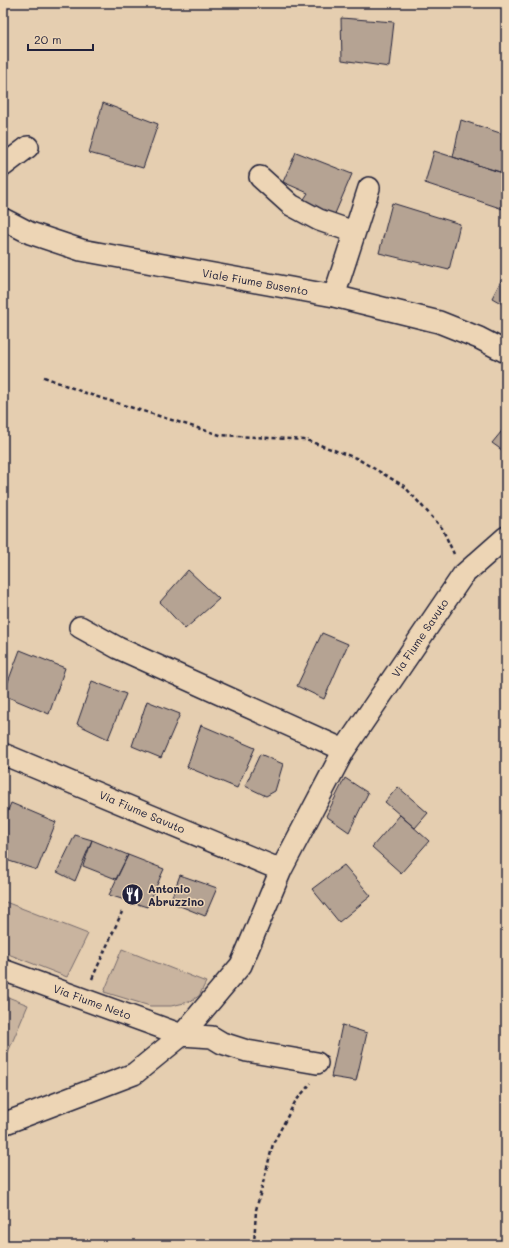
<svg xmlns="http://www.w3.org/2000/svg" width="509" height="1248" viewBox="0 0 509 1248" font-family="Mali,sans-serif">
<rect width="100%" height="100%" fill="#e5ceb0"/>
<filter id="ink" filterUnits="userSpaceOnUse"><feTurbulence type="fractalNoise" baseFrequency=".025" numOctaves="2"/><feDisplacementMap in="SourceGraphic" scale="8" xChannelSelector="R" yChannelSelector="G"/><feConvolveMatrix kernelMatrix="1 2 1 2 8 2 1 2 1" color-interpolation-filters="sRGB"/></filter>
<g filter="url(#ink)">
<path fill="#c9b49f" stroke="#766b6d" d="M3 901 88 934 67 977 3 952Z
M122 949 206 982 199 996 189 1002 171 1006H150L104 992Z
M3 995 28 1005 3 1064Z"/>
<path fill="#b5a393" stroke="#22223b" d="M341 18 394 22 389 67 342 60Z
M103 103 158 124 143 168 89 153Z
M461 120 506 135V174L453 157Z
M434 151 506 174V210L425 183Z
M296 152 352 174 334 216 301 204 308 193 283 182Z
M392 203 460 224 449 270 379 253Z
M506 271V306L492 298Z
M506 426V453L492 443Z
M188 570 219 599 185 629 160 602Z
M322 633 348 644 324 699 297 686Z
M20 650 65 668 49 714 3 695Z
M92 681 126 694 108 739 77 724Z
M147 701 180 714 161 758 132 746Z
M201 725 255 748 237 788 187 767Z
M260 754 283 764 275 791 266 796 245 786Z
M345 778 368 793 349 832 326 816Z
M398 787 428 813 415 828 385 802Z
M11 803 56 822 37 870 3 859V822Z
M400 815 429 841 401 873 372 847Z
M75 835 92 840 75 881 57 872Z
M92 840 128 855 116 879 83 866Z
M128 855 164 869 147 907 109 895Z
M344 865 371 896 339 922 312 889Z
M180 875 217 888 205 916 170 902Z
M342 1025 367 1033 356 1081 331 1077Z"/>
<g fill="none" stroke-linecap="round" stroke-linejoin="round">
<defs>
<path id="street" d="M3 166 28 147
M260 177 291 205 319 220 354 232
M3 219 30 233 81 250 334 296 439 322 479 338 506 352
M334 296 369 188
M80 627 118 648 344 750
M3 754 281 870
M3 970 182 1035 212 1037 222 1043 247 1051 317 1063
M3 1124 134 1074 182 1035 241 965 281 870 344 750 463 575 506 537"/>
</defs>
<use href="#street" stroke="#22223b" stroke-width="24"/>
<path stroke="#22223b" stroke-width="2.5" stroke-dasharray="4 3" stroke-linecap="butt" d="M44 377 88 394 220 435 306 440 356 458 404 486 442 528 454 554
M92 979 122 912
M254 1245 256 1210 273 1144 295 1102 311 1083"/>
<use href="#street" stroke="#edd5b5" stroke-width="21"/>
</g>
</g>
<defs>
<symbol id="restaurant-disc" viewBox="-11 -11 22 22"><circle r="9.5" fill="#22223b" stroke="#edd5b5"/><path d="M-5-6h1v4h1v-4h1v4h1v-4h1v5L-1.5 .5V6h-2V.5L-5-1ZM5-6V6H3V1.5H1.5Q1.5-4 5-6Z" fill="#fff"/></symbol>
</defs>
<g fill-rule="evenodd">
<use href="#restaurant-disc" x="120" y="882" width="25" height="25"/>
</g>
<g text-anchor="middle" stroke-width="3" stroke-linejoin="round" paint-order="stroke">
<g font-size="11" fill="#22223b" stroke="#edd5b5">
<text transform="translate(255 282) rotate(10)" y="4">Viale Fiume Busento</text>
<text transform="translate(420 638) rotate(-56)" y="4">Via Fiume Savuto</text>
<text transform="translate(142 812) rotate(23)" y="4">Via Fiume Savuto</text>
<text transform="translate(92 1002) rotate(20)" y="4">Via Fiume Neto</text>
</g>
<g font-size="11" font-weight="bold" fill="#22223b" stroke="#edd5b5" text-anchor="start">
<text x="148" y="893">Antonio<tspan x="148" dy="13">Abruzzino</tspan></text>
</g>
</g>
<rect width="509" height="1248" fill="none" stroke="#edd5b5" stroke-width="16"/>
<rect x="8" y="8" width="493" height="1232" fill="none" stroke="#22223b" stroke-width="1.5" filter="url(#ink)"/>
<path d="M28 44v6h65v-6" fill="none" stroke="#22223b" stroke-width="2"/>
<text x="34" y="44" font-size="12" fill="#22223b" stroke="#edd5b5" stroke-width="3" paint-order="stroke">20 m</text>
</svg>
